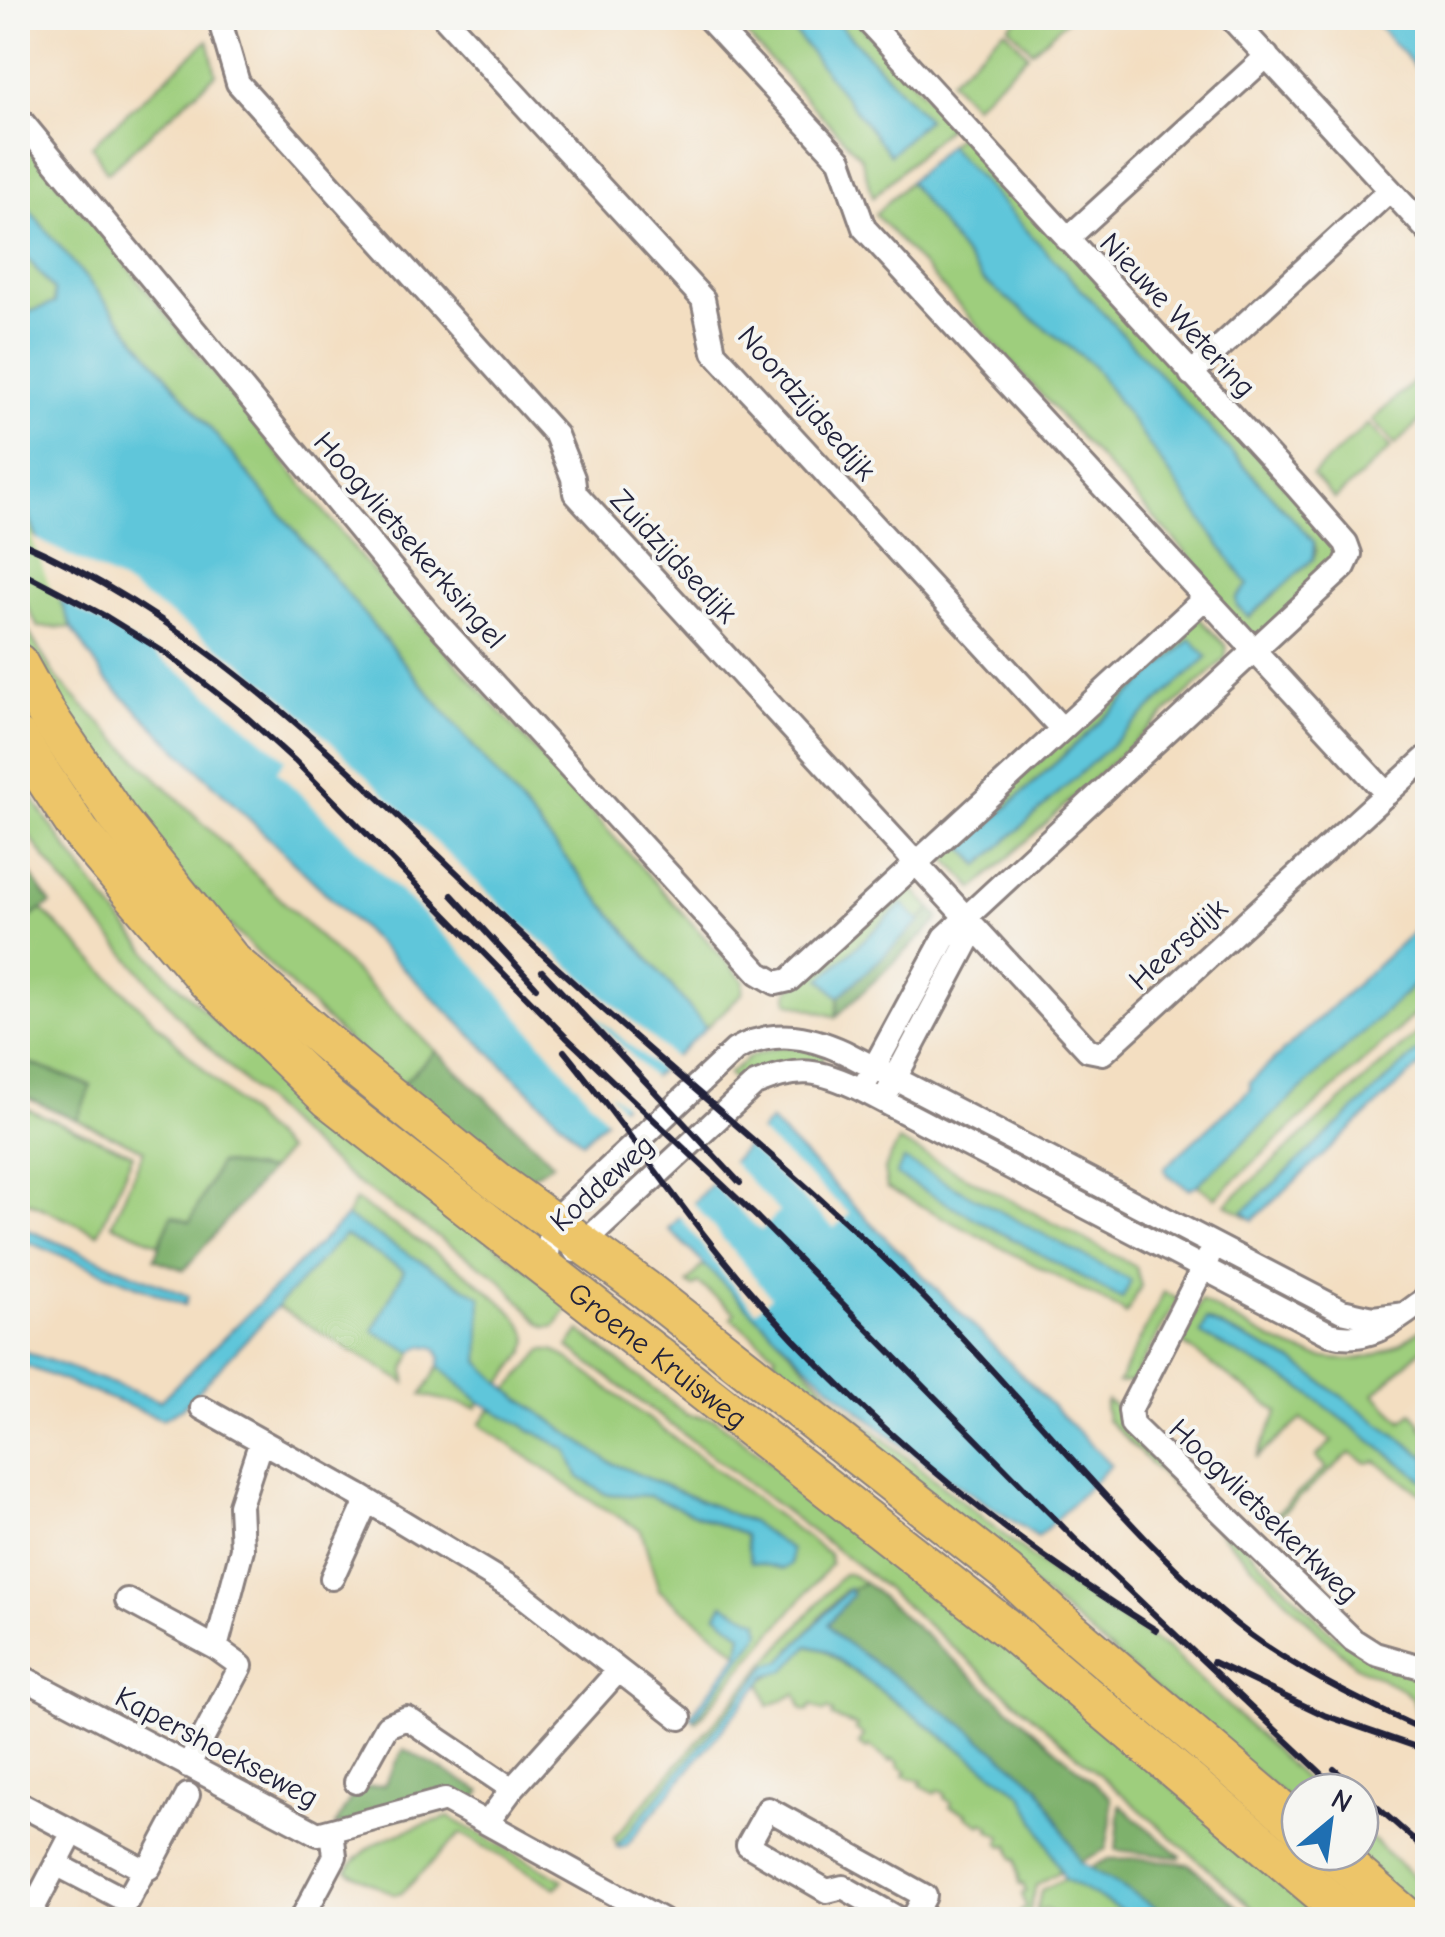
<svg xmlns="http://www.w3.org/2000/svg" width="1445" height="1937" viewBox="0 0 1445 1937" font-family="'Comic Neue',sans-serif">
<rect width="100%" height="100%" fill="#f6f6f2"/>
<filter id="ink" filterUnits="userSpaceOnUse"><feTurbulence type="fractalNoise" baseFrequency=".01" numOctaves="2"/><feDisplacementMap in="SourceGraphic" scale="20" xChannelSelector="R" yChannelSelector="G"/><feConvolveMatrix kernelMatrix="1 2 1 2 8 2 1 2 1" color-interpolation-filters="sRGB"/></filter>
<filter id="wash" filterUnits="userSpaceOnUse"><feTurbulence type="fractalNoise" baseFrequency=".0048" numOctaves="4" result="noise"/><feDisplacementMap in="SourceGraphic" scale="40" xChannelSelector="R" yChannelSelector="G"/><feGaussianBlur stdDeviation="2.25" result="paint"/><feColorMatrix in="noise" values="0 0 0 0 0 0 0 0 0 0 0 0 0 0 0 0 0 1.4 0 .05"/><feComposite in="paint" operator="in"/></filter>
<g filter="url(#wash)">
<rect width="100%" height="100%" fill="#f3dec1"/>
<path fill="#9ece7d" stroke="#60785c" stroke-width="2.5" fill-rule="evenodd" d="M731 18H784L890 154 927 119 833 18H854L952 124 873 197 861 158Z
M1018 18H1069L1032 51 1009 26Z
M1005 29 1028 55 974 105 950 80Z
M208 40 216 74 107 173 92 145Z
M962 133 1329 534 1339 551 1335 564 1262 634 1250 636 1197 580 1204 572 875 214 909 182 983 280 1092 364 1249 585 1250 617 1313 559 1316 551 1314 542 948 145Z
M18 135 109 243 363 560 744 981 743 993 706 1028 18 196Z
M18 247 54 290 55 303 18 316Z
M1420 376 1427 384V414L1395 445 1372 420Z
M1368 424 1391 448 1335 499 1312 475Z
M18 482 46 566 72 628 38 627 18 588Z
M18 615 55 676 83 706 436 1051 401 1085 356 1049 178 875 73 731 18 638Z
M1198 617 1227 647 1225 659 974 889 939 851ZM1190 640 1207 657 979 865 963 847Z
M18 776C62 843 110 912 165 971 284 1097 436 1198 573 1303L554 1327H546L539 1322 498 1277 354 1181 300 1136 191 1030 64 883 18 821Z
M907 883 932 909 920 922 902 905 822 980 839 997 836 1017 788 1002V991Z
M41 909 286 1151 269 1171 219 1163 190 1222 172 1215 159 1244 112 1224 144 1150 77 1120 90 1085 18 1059V991L23 988 22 964H18V925Z
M1427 973V1003L1215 1198 1197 1185Z
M1427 1024V1052L1248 1218 1226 1204Z
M781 1046 826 1050 821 1063 739 1085 728 1074 751 1056Z
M18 1105 133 1154 98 1234 18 1197Z
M934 1107 1166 1227 1160 1237 929 1117Z
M899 1141 1136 1267 1141 1286 1126 1315 1121 1310 887 1188 884 1170Z
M355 1200C391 1225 525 1301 529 1341L525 1352 501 1384 479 1362 480 1297 346 1217Z
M344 1235 404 1270 374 1331 413 1352 405 1369 406 1383 276 1306Z
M711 1257 746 1303 839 1403 1059 1579 1169 1650 1318 1792H1300V1810L804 1393 786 1369 773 1358 776 1354 731 1318 735 1312 698 1283 693 1287 687 1283Z
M1164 1292 1178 1299 1132 1382 1118 1383Z
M1201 1301C1281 1344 1345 1396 1427 1324V1344L1374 1394 1402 1421 1412 1413 1422 1424 1420 1427 1427 1433V1458L1294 1362 1207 1320 1201 1334 1299 1386 1427 1483V1498L1376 1461 1367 1463 1350 1453 1274 1520 1271 1518 1326 1468 1316 1457 1332 1441 1302 1419 1256 1458 1278 1412 1182 1343Z
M580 1331 687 1415 715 1419 971 1615 1328 1919H1266L870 1575 568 1347Z
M543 1350H554L570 1360 829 1554 831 1564 696 1722 694 1719 760 1633 723 1604 717 1614 742 1634 739 1653 659 1590 641 1530 591 1501 480 1424 491 1408 567 1450 579 1477 605 1494 650 1496 746 1535 751 1522 609 1462 508 1390Z
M439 1366 480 1402 477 1408 422 1395Z
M1107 1400 1116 1407 1121 1422 1335 1636 1427 1677V1754L1413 1699 1400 1688 1356 1666 1324 1637 1107 1420 1105 1406Z
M843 1574H849L864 1582 852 1590H845L781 1661 772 1664 617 1846 614 1838Z
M807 1646 824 1650 1022 1794 1061 1871 1036 1885 1028 1919 1020 1915 1021 1910 1026 1908 1022 1894 1026 1892 1023 1884 1020 1885 1016 1859H1013L1009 1845 1003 1846 999 1842 1002 1837 989 1830 990 1826 983 1822 981 1825 966 1816 967 1813 950 1807 952 1803 944 1798 945 1794 938 1790 936 1793 920 1785 922 1781 904 1776 907 1771 898 1766 899 1763 892 1759 890 1762 869 1746 867 1749 859 1744 864 1735 855 1730 857 1726 832 1717 833 1713 827 1709 824 1712 811 1705 808 1711 802 1710 796 1694 768 1706 761 1682Z
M449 1817 563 1880 556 1888 461 1833 402 1893 395 1895 347 1871C369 1837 412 1829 449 1817Z
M1360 1829 1427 1888V1919L1349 1852H1360Z
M1065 1879 1137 1919H1063L1044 1909 1035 1919 1041 1890Z"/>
<path fill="#7eb16c" stroke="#506a54" stroke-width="2.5" d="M18 855 51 904 18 925Z
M932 909 940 918 933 926 836 1017 839 997Z
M436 1051 539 1149 553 1163 527 1179 482 1149 401 1085Z
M18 1059 91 1086 77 1120 18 1094Z
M219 1163 269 1171 184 1270 154 1259 172 1215 190 1222Z
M864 1582 1111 1797V1821L1106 1849 1080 1862 1039 1786 965 1726 838 1637 829 1627V1622L852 1595V1590Z
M404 1749 481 1791 473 1807 335 1826 356 1789 384 1785Z
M1120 1805 1181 1856 1180 1858 1116 1850Z
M1136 1858 1189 1864 1252 1919H1175L1089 1868 1108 1859Z"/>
<path fill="#5ec6da" stroke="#40748a" stroke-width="2.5" d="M784 18H833L927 119 890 155Z
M1370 18H1427V79Z
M948 145 1314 542 1313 559 1249 617 1237 606 1236 599 1248 585 1092 364 983 280 909 182Z
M18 196 706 1028 582 1142 106 680 72 628 46 566 18 482V316L55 303 54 290 18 247Z
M1191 639 1207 657 980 865 963 848Z
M903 904 920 922 839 997 821 979Z
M1427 919V973L1197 1185 1189 1189 1167 1174 1164 1168 1250 1090V1082Z
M1427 1043V1059L1253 1220 1243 1212Z
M770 1121 1111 1465 1038 1537C974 1496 909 1454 851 1404 787 1349 728 1288 669 1229Z
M904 1160 1131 1281 1122 1299 896 1175Z
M346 1217 481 1297 479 1362 508 1390 609 1462 751 1522 791 1550V1564L784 1569 751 1562 745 1535 650 1496 606 1494 579 1477 567 1450 480 1402 439 1366 441 1358 437 1349C427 1344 421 1345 413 1352L373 1331 404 1270 344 1235 181 1409 162 1419 18 1363V1349L160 1401Z
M18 1226 188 1296 185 1305 18 1238Z
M1206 1320 1294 1362 1427 1458V1483L1299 1386 1201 1334Z
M849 1589 852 1595 828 1624 838 1637 965 1726 1039 1786 1080 1862 1175 1919H1137L1065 1879 1022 1794 825 1650 808 1646 785 1671 767 1675 627 1845 621 1848 617 1846 768 1665 781 1661Z
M723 1604 758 1621 761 1632 694 1719 690 1716 739 1653 742 1634 717 1614Z"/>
<path fill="#f3dec1" d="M31 536 120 581 237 660 288 701 505 909 678 1061 664 1074 585 1007 656 1081 628 1107 609 1092 624 1111 610 1124 477 967 277 771 286 759 195 683 154 654 53 595Z
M756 1129 850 1214 834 1228 743 1143Z
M728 1158 779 1212 761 1231 708 1180Z
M690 1199 771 1297 756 1311 724 1275 677 1212Z"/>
</g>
<g filter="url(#ink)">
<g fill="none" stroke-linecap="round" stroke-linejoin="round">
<defs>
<path id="minor" d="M219 18 238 83 556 435 573 478 575 493 1088 1050 1103 1053 1428 756
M445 18 703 299 714 352 1062 729
M708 18 840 160 864 228 1387 794
M1231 18 1428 231
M18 117 429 614 759 973 776 983 789 980 1205 598
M1067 239 1267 56
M1191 374 1390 190
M862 1090 945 937 1344 567 1350 554 1346 543 1296 486 865 18
M889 1090 974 930
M575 1251 755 1084C799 1066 819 1069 862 1090L1330 1334C1370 1345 1398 1319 1428 1297
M1208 1258 1130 1410 1132 1425 1353 1640 1375 1654 1428 1669
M546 1270 552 1222 558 1216 735 1050C771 1029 807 1035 844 1052L1342 1311 1373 1318 1405 1314
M202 1408 358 1495 517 1591 680 1718
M332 1578 367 1501
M127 1600 216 1648
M18 1675 318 1834 445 1800 662 1920
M188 1766 241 1666 216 1648 242 1549 240 1505 261 1441
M356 1782 387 1726 407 1718 512 1789
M18 1803 73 1832 27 1920
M487 1823 512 1789 618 1671
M56 1864 127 1901 144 1870 73 1832
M144 1870 149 1868 188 1795
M301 1920 335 1856 332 1831
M901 1920 843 1887 827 1891 748 1845 768 1809 925 1896 912 1920"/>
<g id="primary">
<path d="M18 663 44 710 117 817 233 962 356 1068 500 1184 645 1289 1007 1573 1054 1616 1300 1826"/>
<path id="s1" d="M18 738 80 832 206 980 329 1099 1009 1630 1353 1920"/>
<path d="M1331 1852 1410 1920"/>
</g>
</defs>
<use href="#minor" stroke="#8a807e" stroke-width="28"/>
<use href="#primary" stroke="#8a807e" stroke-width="42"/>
<use href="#minor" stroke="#fff" stroke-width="22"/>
<use href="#primary" stroke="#edc569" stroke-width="38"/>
<path stroke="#22223b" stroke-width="6" d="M18 541C240 638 388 814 563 973 687 1087 820 1190 937 1311 1008 1385 1074 1464 1145 1538 1182 1575 1220 1615 1263 1644 1315 1679 1371 1706 1428 1732
M18 570 107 617 167 654 241 712 295 761 566 1037 758 1218 1076 1540 1341 1792
M452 895 536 987
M542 971 740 1183
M564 1051C633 1135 692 1227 765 1308 879 1434 1011 1542 1156 1630
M1213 1662 1324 1715 1428 1751
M1334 1769 1428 1852"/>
</g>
</g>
<g text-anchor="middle" stroke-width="8" stroke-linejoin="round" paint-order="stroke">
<g font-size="30" fill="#22223b" stroke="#f6f6f2">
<text transform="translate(1178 315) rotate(47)" y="10">Nieuwe Wetering</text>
<text transform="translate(807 403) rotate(49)" y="10">Noordzijdsedijk</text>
<text transform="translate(410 540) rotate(49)" y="10">Hoogvlietsekerksingel</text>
<text transform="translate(674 556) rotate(47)" y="10">Zuidzijdsedijk</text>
<text transform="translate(1178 944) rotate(-42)" y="10">Heersdijk</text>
<text transform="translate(602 1183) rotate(-42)" y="10">Koddeweg</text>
<text dy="10" stroke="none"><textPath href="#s1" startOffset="895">Groene Kruisweg</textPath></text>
<text transform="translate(1264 1511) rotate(44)" y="10">Hoogvlietsekerkweg</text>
<text transform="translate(217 1747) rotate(28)" y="10">Kapershoekseweg</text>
</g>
</g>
<rect width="1445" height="1937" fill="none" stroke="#f6f6f2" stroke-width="60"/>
<g transform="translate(1330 1822) rotate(29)"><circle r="48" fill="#f6f6f2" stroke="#a1a1a9" stroke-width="2.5"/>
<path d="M0-8L18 38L0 25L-18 38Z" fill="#1f6fb2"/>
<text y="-15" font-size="28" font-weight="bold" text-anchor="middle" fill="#22223b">N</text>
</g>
</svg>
